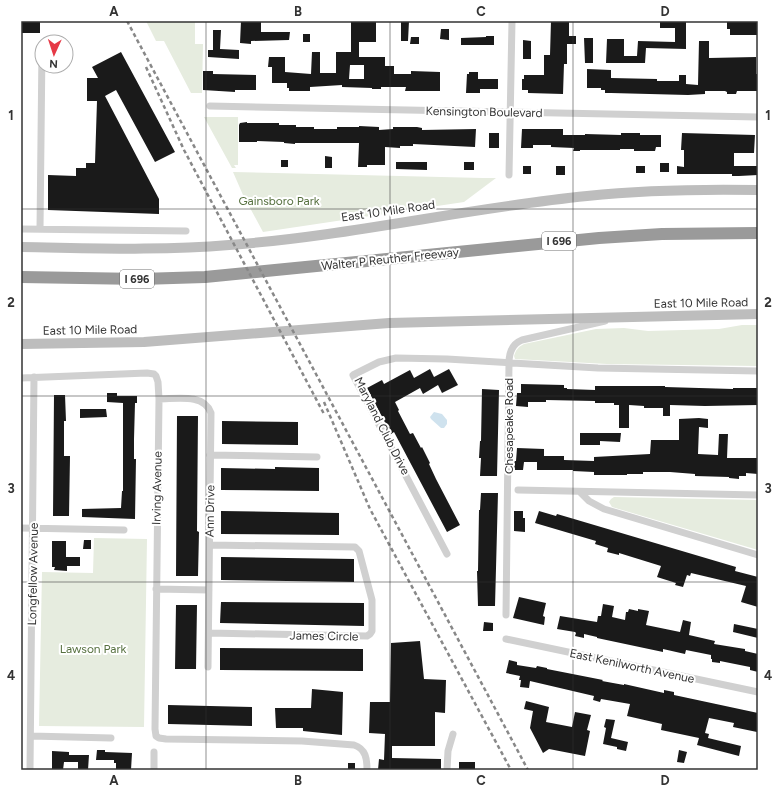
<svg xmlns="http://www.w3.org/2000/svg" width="779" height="791" viewBox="0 0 779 791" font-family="Figtree,sans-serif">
<rect width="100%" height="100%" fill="#fff"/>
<path fill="#e6ecdf" d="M146 21H195V44H203L202 93H191L164 41H156Z
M204 117H238V165H234L236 168H232Z
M233 172 483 178H496L464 202 263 232 243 195Z
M742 325H758V366L607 364 515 359 514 356C516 350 518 347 524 344L596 329 624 328 648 331 719 329Z
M614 497 758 500V550L612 507 609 502 611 499Z
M94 538 147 539 144 727 39 726 42 572 93 573Z"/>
<path fill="#cfe2ee" d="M434 412 442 414 447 420V424L444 428H441L431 419 430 417Z"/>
<path fill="#1a1a1a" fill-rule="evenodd" d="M21 21H40V33H21Z
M241 21H261V32H290L289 40 251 41V44L240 43Z
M351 21H376V42H359V57H385V66H394V74H411V71L440 72V91H405L406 87H381V89H372V88L342 87V85L310 87V91H289V88H287V83H272V67H268L269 57H285V72L311 74 312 52H320V73H336V52H351ZM350 65H364V79H349Z
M401 21H409L408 41H401Z
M551 21H569V36H576V44H567V64H564L563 94 528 93V90H522V79H524V75H544V55H550Z
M660 21H686V49L646 48 645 63H606L607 39H624V56H637L638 41 675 42V28H660Z
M727 21H758V35H730V29H727Z
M441 29H449V40L440 39Z
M213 30H221L220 49 239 50V59L208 57V50H213Z
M303 34H310V42H303Z
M486 36H494V45H461V38L486 37Z
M411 37H419V44H410Z
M584 38H593V63H585Z
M523 40 531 41V59H523Z
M699 41H709V58L756 57V74H758V91H737L736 94H727V92L725 91H705V94L688 95 611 93H605V90H601V88H587V69L611 70V78L657 79V81H679V75H686V84L698 85Z
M121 52 175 152 155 162 116 90 105 96 159 199V214L48 210V175L76 176V168H86V163H95L97 101H87V78H98L92 67Z
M203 71H213V74L256 75V90H235V92L203 90Z
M469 72H478V79H498V89H480V93H466L467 74H469Z
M247 122V123H279V125H296V127H314V129H337V127H359V126L379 127V130L393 129V127H417L422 128V130L476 129 475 147 413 144V146H400V148L385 147V165H367V167H358L359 143H295V144L284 143V142L257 141V142H239V125L240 123Z
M522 129H563V135H585V134L621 135V133H640V135H661V147H656L655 151H634V149H620V150H580V151H573L574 148 551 147V145H533V148H521Z
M489 133H499V148H489Z
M682 133 755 135 754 153H734V166H758V175L739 176H732V174H677V166L684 167V150H681Z
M325 156 332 157V168H325Z
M281 160H288V167H281Z
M396 162H427V170L396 169Z
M464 162H474V170H464Z
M660 163H669V172H660Z
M523 166H531V174H523Z
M556 166H565V175H556Z
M636 166H645V173H636Z
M430 369 434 377 449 369 458 385 442 393 438 385 423 394 420 388 395 402 399 410 398 411 410 434 413 433 421 448 422 447 430 463 429 464 436 479 460 525 447 532 394 432 391 434 367 388 382 380 384 384 410 370 414 378Z
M521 384 564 385V388H567V389L595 390V386H665V387L733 389V388H758V405L705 406 670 405V416H663V408H644V406L629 405V428H619V405H614V403H595V401L546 400V402H528V407L516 406 517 393H521Z
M482 389 499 390 497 476H480L481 458H479L480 441H481Z
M107 393H117V396H137V403H135L134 439V459H136L135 519 82 517V509L121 508 122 491H123V403L107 402Z
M54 395H65L66 421H64V456H70L69 516H53Z
M80 409H106L107 417 80 418Z
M177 416H198L197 531 199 532 198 576H176Z
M699 418 708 419V428L699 427 698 454 718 455 719 434H728L727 458H758V474L746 473V476H739V479L729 478V477L695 476V474L670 472H643V474H627V475H594V472L573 471V470H537V462H524L523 470H514V461H516L517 448 544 449V456H564V460L594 461V457L650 454 651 440H679V419Z
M222 421 298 422V445L222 444Z
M580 433H621L620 442 600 441V445H580Z
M275 467 319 468V491L221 490V468L275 469Z
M481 493H498L495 606H478L477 571H478L479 510H480Z
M221 511 339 513V535L221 534Z
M514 511H523V518H525V532L514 531Z
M539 511 556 516 557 514 574 519 736 567 735 571 758 577V607L741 602 746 586 691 573 690 576 687 575 683 587 675 585 676 583 657 577 661 566 619 553V555L607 552 608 548 595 544 596 541 535 523Z
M84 540H91V549H83Z
M52 541H66V557H80V566H67V571L54 570 55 567H52Z
M221 557 354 559V582L221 580Z
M519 597 546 603 543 616 545 617 544 625 513 618Z
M221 602 364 603V626L220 623Z
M603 604 614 606 612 617 625 620 626 612H628L629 609 638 611V609L649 611 646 625 680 632 683 620 691 622 689 635 715 641 714 644 745 649V651L758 654V672L750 670V667L720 661V663L712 662V659H711V655L686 650 685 654 663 649V652L597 638V637L584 634V638L575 636 576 633 575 632 557 629 560 616 597 622 598 616H601Z
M176 605H197L196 669H175Z
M484 622 493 623V631H483Z
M734 624 758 629V638L733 632Z
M420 641 424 679 446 680 445 713 435 712V746H392V758L441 759V770H378L379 759 384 760 385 734 369 733 370 702H390L391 643Z
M220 648 363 649V671L220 670Z
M509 660 517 662V665L536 668 537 666 547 668V669L603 680 602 681 624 685V684L664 693V690L674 692V695L758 713 757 732 733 727 734 723 709 718 705 733 709 734 708 738 741 746 739 756 697 745 699 738 661 730 662 724 627 716 630 704 601 699 600 702 593 700 594 696 530 681 529 688 520 687 521 680H519L520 676 506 673Z
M312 689 343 692 342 735 303 731V728H276L275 708H311Z
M526 701 549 707 546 722 572 727 575 712 591 715 587 730 590 731 585 756 549 749 543 753 530 728 533 711 524 709Z
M168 705 252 707V726L168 724Z
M606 719 615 720 611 738 628 742 626 751 617 749V747L603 744 606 728 604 727Z
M97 750H105V752L132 753 131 770H116V763H114V760H96Z
M679 750 687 752 684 763 677 762Z
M52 751 69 752V755H89L88 770H78V762H64L63 770H52Z
M459 762H475V770H459Z
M348 763H355V770H348Z"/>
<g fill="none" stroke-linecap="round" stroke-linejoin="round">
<path stroke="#d0d0d0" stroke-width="7" d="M210 106 758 117
M509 175 512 21
M21 229 186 231
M40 229 42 48
M21 378 147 373 154 374 156 376 158 382 159 399 155 729 156 736 159 738 166 739 302 741 354 745C366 749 367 759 367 770
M159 399C176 399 204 393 211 413L208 667
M210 455 317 457
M518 490 758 495
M580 492 589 501 604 509 758 555
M21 528 124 530
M447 554 353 375 379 362 396 358 447 359 598 368 758 371
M156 589 209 590
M506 615 509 363C509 353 512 344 522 340L605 321
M209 633 367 636 370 634 372 631V600L359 551 355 547 210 545
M506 639 758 692
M31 736 111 738
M30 770 34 377
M154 770V752
M447 770 448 751 453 734"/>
<path stroke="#bdbdbd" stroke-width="10" d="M21 247C90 248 160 251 229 245 349 236 467 208 587 196 644 190 701 189 758 190
M21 344 144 342 389 323 758 314"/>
<path stroke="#9a9a9a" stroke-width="12" d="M21 277 141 279 205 277 599 238 662 234 758 233"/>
<path stroke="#888" stroke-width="2.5" stroke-dasharray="4 3" stroke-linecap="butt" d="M127 21 528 770
M146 67 184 150 324 414
M324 402 370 509 511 770"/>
</g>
<path fill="none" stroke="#333" stroke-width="1" stroke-opacity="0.55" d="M206 21V770M390 21V770M573 21V770M21 209H758M21 396H758M21 582H758"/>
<g text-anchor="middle" stroke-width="4" stroke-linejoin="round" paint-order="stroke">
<g fill="#fff" stroke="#707070" stroke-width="1">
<rect x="542" y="232" width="34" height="18" rx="3"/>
<rect x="120" y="270" width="34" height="18" rx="3"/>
</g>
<g font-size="11" font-weight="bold" fill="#333">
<text x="559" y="245">I 696</text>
<text x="137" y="283">I 696</text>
</g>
<g font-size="12" fill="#333" stroke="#fff">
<text transform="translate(484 112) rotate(1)" y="4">Kensington Boulevard</text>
<text transform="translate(388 211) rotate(-8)" y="4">East 10 Mile Road</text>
<text transform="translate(390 259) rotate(-6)" y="4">Walter P Reuther Freeway</text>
<text transform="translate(701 303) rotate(-1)" y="4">East 10 Mile Road</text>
<text transform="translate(90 330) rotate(-1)" y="4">East 10 Mile Road</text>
<text transform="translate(382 426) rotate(63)" y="4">Maryland Club Drive</text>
<text transform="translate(509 426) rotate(-90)" y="4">Chesapeake Road</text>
<text transform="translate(157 488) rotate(-89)" y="4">Irving Avenue</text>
<text transform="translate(210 511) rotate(-89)" y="4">Ann Drive</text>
<text transform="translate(33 574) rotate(-89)" y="4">Longfellow Avenue</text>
<text transform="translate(324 636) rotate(1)" y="4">James Circle</text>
<text transform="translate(632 666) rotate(12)" y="4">East Kenilworth Avenue</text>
</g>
<g font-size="12" fill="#56703f" stroke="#fff">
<text x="279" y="205">Gainsboro Park</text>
<text x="93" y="653">Lawson Park</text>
</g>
</g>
<rect width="779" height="791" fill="none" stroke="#ffffff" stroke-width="44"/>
<g transform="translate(54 54) rotate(183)"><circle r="19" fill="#ffffff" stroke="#adadad"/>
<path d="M0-3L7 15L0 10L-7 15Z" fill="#e63946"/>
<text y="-6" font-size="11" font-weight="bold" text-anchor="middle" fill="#333333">N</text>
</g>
<rect x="22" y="22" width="735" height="747" fill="none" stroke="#333" stroke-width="1.5"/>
<g font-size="13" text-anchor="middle" font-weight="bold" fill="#333">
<text x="114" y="16">A</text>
<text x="298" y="16">B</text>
<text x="481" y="16">C</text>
<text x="665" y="16">D</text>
<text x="11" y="120">1</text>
<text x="768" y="120">1</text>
<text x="11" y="307">2</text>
<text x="768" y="307">2</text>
<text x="11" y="493">3</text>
<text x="768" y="493">3</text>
<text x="11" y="680">4</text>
<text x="768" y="680">4</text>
<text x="114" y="785">A</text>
<text x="298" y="785">B</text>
<text x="481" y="785">C</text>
<text x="665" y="785">D</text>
</g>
</svg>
